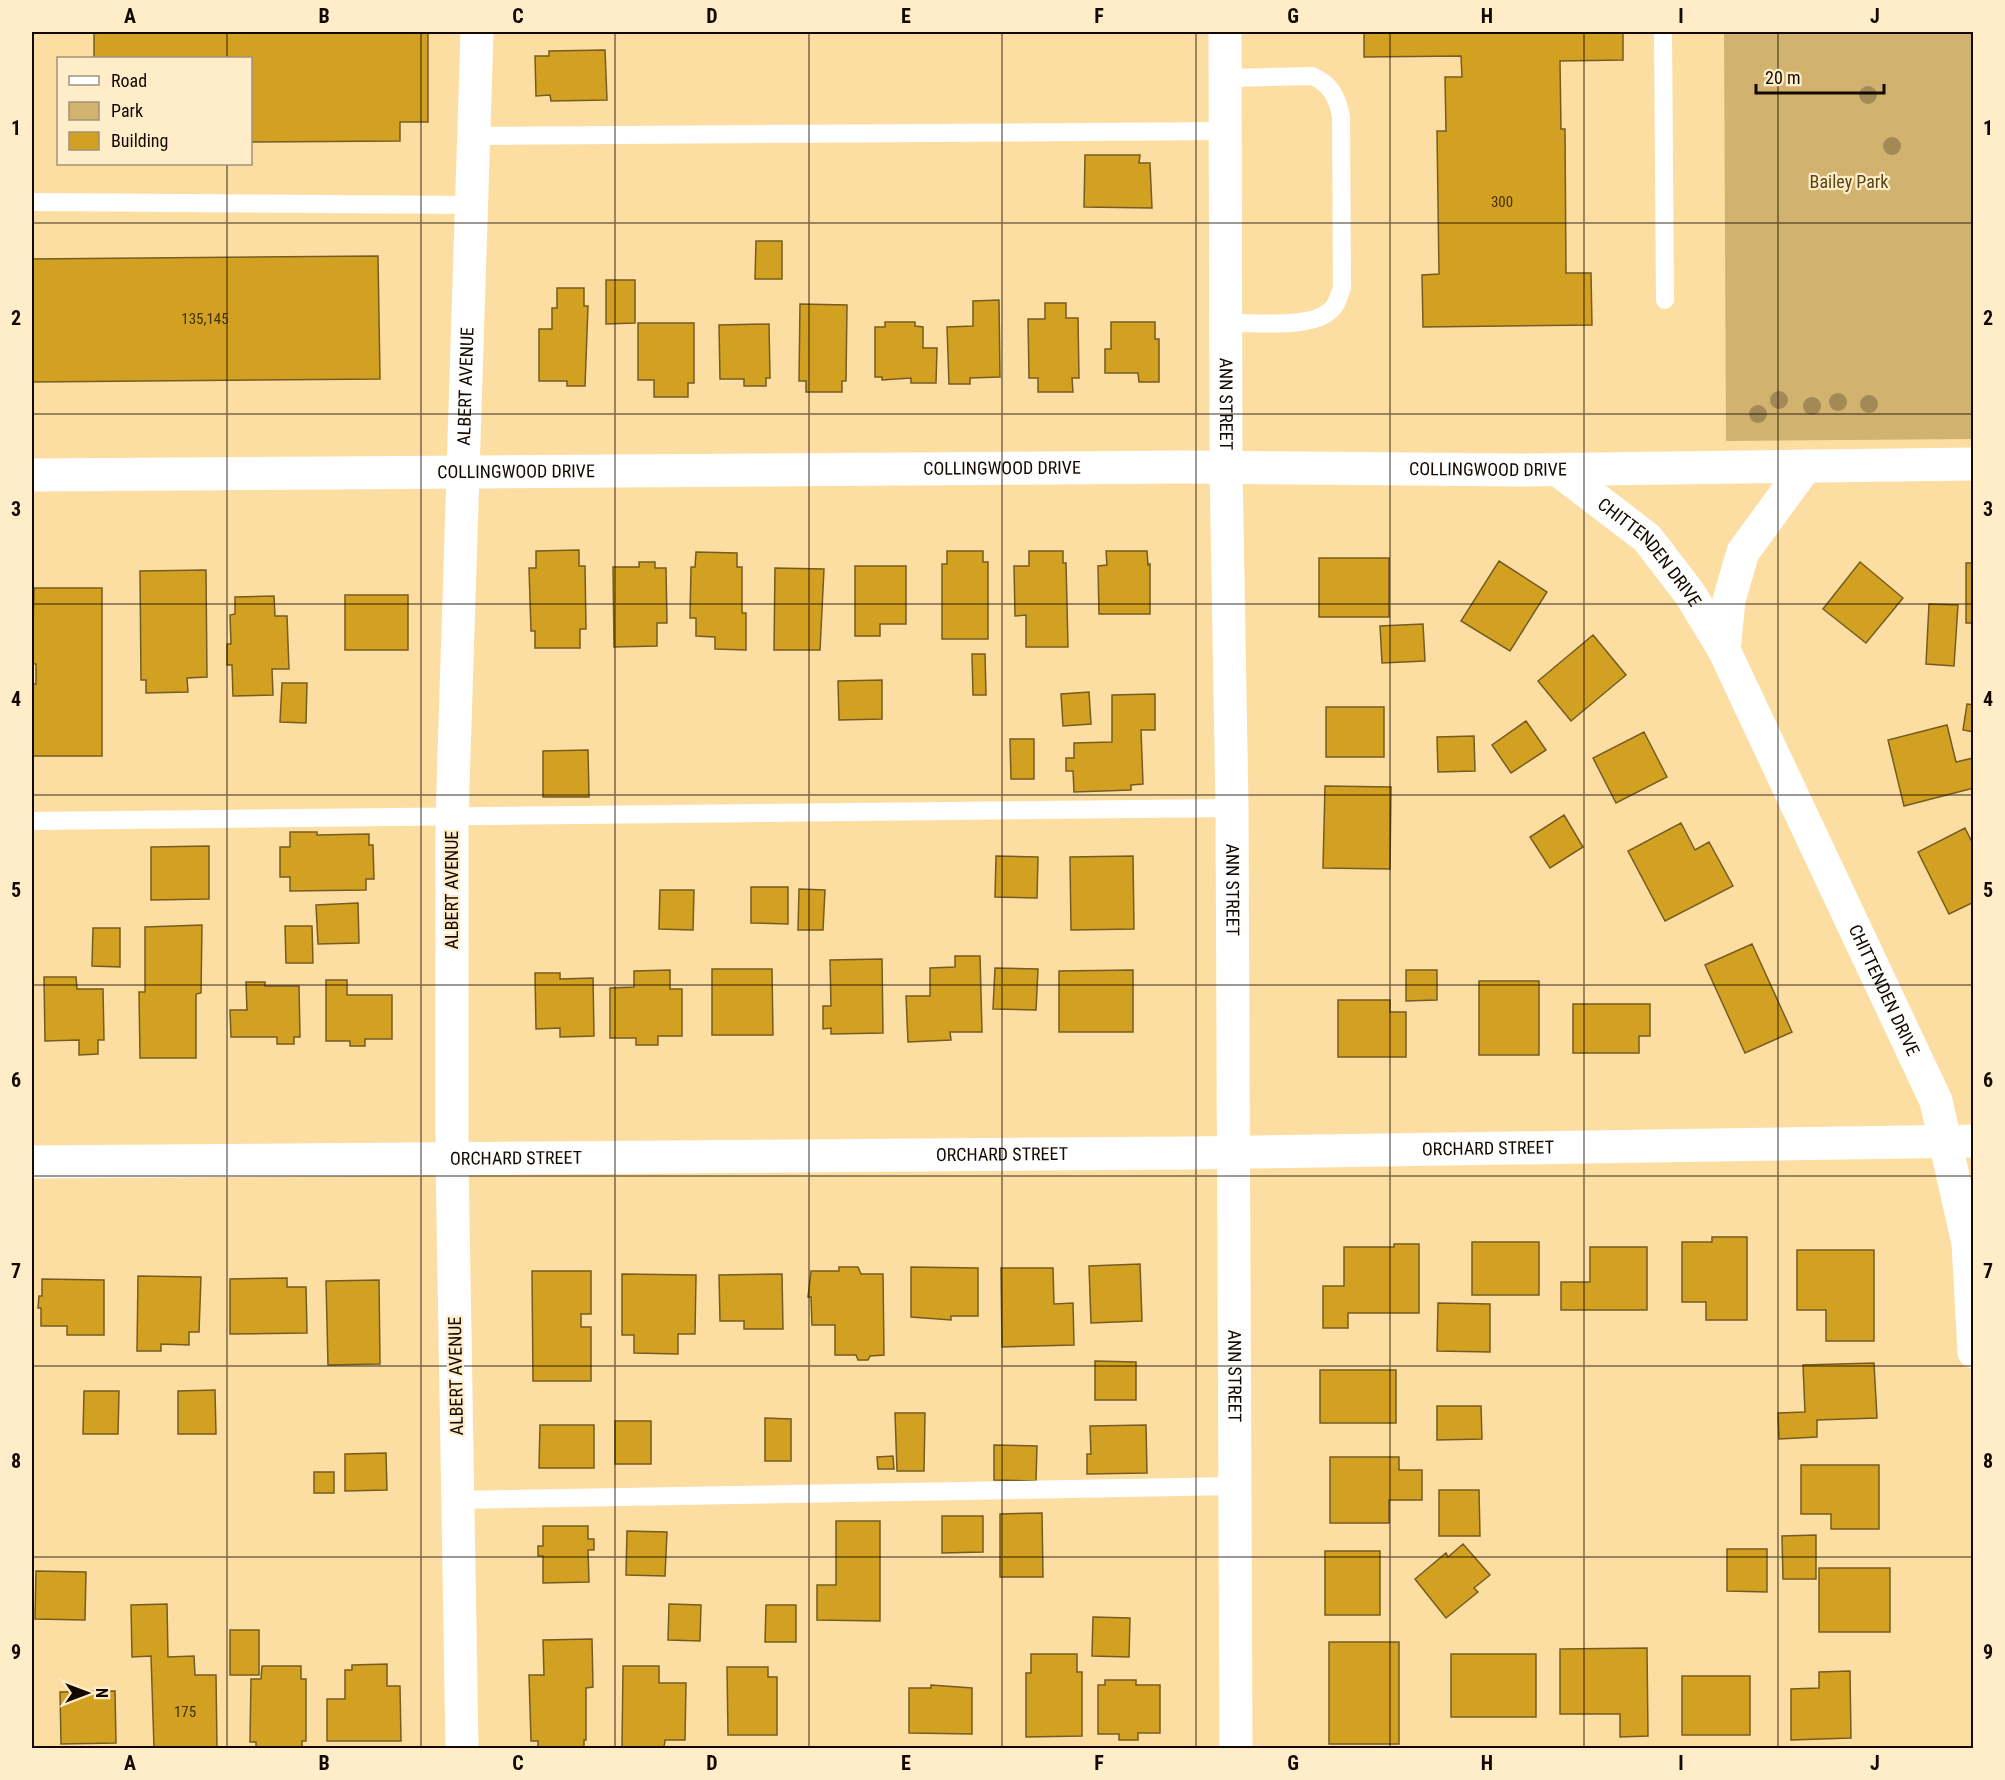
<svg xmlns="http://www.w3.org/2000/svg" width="2005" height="1780" viewBox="0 0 2005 1780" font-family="'Roboto Condensed',sans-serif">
<rect width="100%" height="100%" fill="#fcdea3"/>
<path fill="#d2b26f" d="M1724 32H1973V439L1726 441Z"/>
<path fill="#d3a121" stroke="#765c22" stroke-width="1.5" d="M94 32H428V122H400V141L250 142V58H94Z
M1364 32H1623V60L1560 61 1561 129H1565L1566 273H1591L1592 325 1423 327 1422 275 1439 274 1437 131H1446L1445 77H1462L1461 56 1364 57Z
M605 50 607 100 551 101 550 95 536 96 535 56H549V51Z
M1085 155H1140L1139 163H1150L1152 208 1084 207Z
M756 241H782V279H755Z
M378 256 380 379 32 382V259Z
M606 280H635V323L606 324Z
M557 288H584V306H588L585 386H567V381H539V329H552V308H557Z
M999 300 1000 377 970 378V384H949L947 327 973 326V301Z
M1045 303H1066V318H1078L1079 378H1072L1073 392H1038V378H1029L1028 319H1045Z
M800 304 847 305 846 381H842V392H806V381H799Z
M885 322H915V326L923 327V348H937L936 383H911V378L882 380V377H875V327H885Z
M1111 322H1155V339H1159V382H1139L1138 373H1105V349H1111Z
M638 323H694V383H688V397H654V380H638Z
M769 324 770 378H766V386H744V379H720L719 325Z
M579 550V566H585L586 629H580V648H535V631H531L529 568H536V551Z
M947 551H983V562H988V639H942V564H947Z
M1029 551H1063V563H1066L1068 647H1026V615L1015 616 1014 566H1029Z
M1106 551H1147L1148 565 1150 564V614H1099L1098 566 1107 565Z
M696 552 737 553V567H742V613H746V650L715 649V637L696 636V618H690L691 567H695Z
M1319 558H1389V617H1319Z
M1499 561 1547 592 1510 651 1461 621Z
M639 562H655V568H666L667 623H657V646L614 647 613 567H639Z
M1860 562 1903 598 1866 643 1823 609Z
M1966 563H1974V623H1966Z
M855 566H906V624H880V636H855Z
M775 568 824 569 820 650H774Z
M206 570 207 677 187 678 188 692 146 693V680H141L140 571Z
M34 588H102V756H32V684H36V664H32Z
M345 595H408V650H345Z
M274 596 275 616H287L289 669H272L273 695 233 696 232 665H227V644H231L230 615 235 614V597Z
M1929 604 1958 605 1954 666 1926 664Z
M1423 624 1425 661 1382 663 1380 626Z
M1593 635 1626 675 1571 721 1538 681Z
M972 654H985L986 695H973Z
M882 680V719L839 720 838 681Z
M282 683H307L306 723 280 722Z
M1089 692 1091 724 1063 726 1061 694Z
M1155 694V730H1141L1143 784 1131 785V790L1074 792 1073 771H1066V758H1074V743L1112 742V695Z
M1967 704 1974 705V732L1963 730Z
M1326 707H1384V757H1326Z
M1526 721 1546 750 1511 773 1492 745Z
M1947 725 1956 762 1973 758 1974 788 1904 806 1888 740Z
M1644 732 1667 777 1616 803 1593 758Z
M1474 736 1475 771 1438 772 1437 737Z
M1010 739H1034V779H1011Z
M588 750 589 797H543V751Z
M1325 786 1391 787 1390 869 1323 868Z
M1564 815 1583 847 1550 868 1530 837Z
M1681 823 1695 850 1709 842 1733 886 1665 921 1628 851Z
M1965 828 1974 846V902L1949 914 1918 852Z
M290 832H317V835L369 834V845H373L374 879H366V890L290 891V877H280V847H290Z
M209 846V899L151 900V847Z
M996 856 1038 857 1037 898 995 897Z
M1133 856 1134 929 1071 930 1070 857Z
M751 887H788V924L751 923Z
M799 889 825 890 823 930H798Z
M660 890H694L693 930 659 929Z
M358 903 359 943 318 944 316 905Z
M202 925 201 993 196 994V1058H140L139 992H145V927Z
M285 926H312L313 963H286Z
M93 928H120V967L92 966Z
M1752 944 1792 1032 1745 1053 1705 965Z
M955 956H980L982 1032H950L951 1040 908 1042 906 996H930V968L955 967Z
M882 959 883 1033 831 1034V1028L823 1029V1006H831L830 960Z
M995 968 1038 969 1036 1010 993 1009Z
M712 969H772L773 1035H712Z
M670 970V989H682V1036H658V1045H636V1038H610V988L634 987V971Z
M1133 970V1032H1059V971Z
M1406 970H1437V1000L1406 1001Z
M535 973H560V979L593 978 594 1036 560 1037V1028L536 1029Z
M44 977H76L77 989H103L104 1040H98V1054L79 1055V1040L45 1041Z
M326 980H347V995H392V1039H365V1046H350V1041H326Z
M1479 981H1539V1055H1479Z
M246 982H265V986H299L300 1037H294V1044H277V1037H231L230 1010H247Z
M1338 1000H1390V1012H1406V1057H1338Z
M1573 1004H1650V1036H1639V1053H1573Z
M1712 1237H1747V1320H1706V1302H1682V1242H1712Z
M1472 1242H1539V1295H1472Z
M1394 1244H1419V1313H1348V1328H1323V1286H1344V1247H1394Z
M1590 1247H1647V1310H1561V1282H1590Z
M1797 1250H1874V1341H1826V1310H1797Z
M1140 1264 1142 1321 1091 1323 1089 1266Z
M839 1267H858L861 1274H883L884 1355 870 1356 868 1360H858L856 1355H835V1325H812L811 1297H808L811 1271H839Z
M911 1267 978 1268V1316H951V1320L911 1317Z
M1001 1268H1053L1054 1304 1073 1303 1074 1345 1002 1347Z
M532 1271H591V1314H581V1327H591V1381H533Z
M622 1274 696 1275 695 1334H678V1354L634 1353V1335H622Z
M782 1274 783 1329H744V1321H720L719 1275Z
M138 1276 201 1277 199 1332H189V1345L161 1344V1351H137Z
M287 1278V1287H306L307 1333 230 1334V1279Z
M42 1279 104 1280V1335H67V1326H41V1308H38L39 1296H42Z
M379 1280 380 1364 328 1365 326 1281Z
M1438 1303 1490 1304V1352L1437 1351Z
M1095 1361 1136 1362V1400H1095Z
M1874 1363 1877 1418 1817 1420V1437L1779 1439 1778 1413 1805 1412 1803 1365Z
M1320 1370H1396V1423H1320Z
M215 1390 216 1434H178V1391Z
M84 1391H119L118 1434H83Z
M1437 1406H1481L1482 1439 1437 1440Z
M895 1413H925L924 1471H897Z
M765 1418 791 1419V1461H765Z
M615 1421H651V1464H615Z
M540 1425H594V1468H539Z
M1146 1425 1147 1473 1087 1474V1454H1091L1090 1426Z
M994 1445 1037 1446 1036 1481 994 1480Z
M386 1453 387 1490 345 1491V1454Z
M893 1456 894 1469H878L877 1457Z
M1330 1457H1399V1470H1422V1500H1389V1523H1330Z
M1801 1465H1879V1529H1831V1514H1801Z
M314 1472H334V1493H314Z
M1439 1490H1479L1480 1536H1439Z
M1042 1513 1043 1577H1000V1514Z
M942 1516H983V1552L942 1553Z
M836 1521H880V1621L817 1620V1585H836Z
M543 1526H588V1539H594V1550H588L589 1582 543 1583V1556H538V1546H543Z
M627 1531 667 1532 665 1576 626 1575Z
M1816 1535V1579H1783L1782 1536Z
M1463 1544 1490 1575 1474 1588 1478 1592 1446 1618 1415 1579 1446 1553 1448 1557Z
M1727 1549H1767V1592L1727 1591Z
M1325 1551H1380V1615H1325Z
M1819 1568H1890V1632H1819Z
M36 1571 86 1572 85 1620 35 1619Z
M167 1604 168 1657 194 1656 195 1675H216L217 1748H154L151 1656 132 1657 131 1605Z
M669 1604 701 1605 700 1641 668 1640Z
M766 1605H796V1642H765Z
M1093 1617 1130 1618 1129 1657 1092 1656Z
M230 1630H259V1675H230Z
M592 1639 593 1687 586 1688V1740H584V1748H538V1741H531L529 1675H544L543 1640Z
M1329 1642H1399V1744H1329Z
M1647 1648 1648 1736 1620 1737V1714H1560V1649Z
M1031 1654H1077V1672H1082V1736L1026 1737V1673H1031Z
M1451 1654H1536V1717H1451Z
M387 1664V1686H400L401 1741H327V1699H345V1670H352V1665Z
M262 1666H301V1679H306V1741H302V1748H256V1742H250L251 1679H261Z
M623 1666H659V1683H686L685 1740H665L664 1748H622Z
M727 1667H768V1677H777V1735H728Z
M1850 1671 1851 1738 1791 1740V1689L1819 1688V1672Z
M1682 1676H1750V1735H1682Z
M1105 1680H1136V1685H1160V1733H1138V1740H1119V1734H1098V1685H1105Z
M931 1685 972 1688V1734L909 1733V1688H931Z
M115 1691 116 1743 61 1744 60 1692Z"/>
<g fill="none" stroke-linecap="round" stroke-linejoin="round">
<path stroke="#fff" stroke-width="18" d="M1663 32 1665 300
M1226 78 1312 76C1331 84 1337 97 1341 116L1342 288C1339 295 1337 305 1332 309 1312 330 1255 322 1227 323
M474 136 1227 131
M32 202 471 205
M32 821 1232 808
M458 1500 1235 1486"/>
<g stroke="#fff" stroke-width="33">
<path id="s1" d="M1225 32 1226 467 1232 808 1236 1748"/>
<path id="s2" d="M1558 470 1647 538 1690 594 1724 650 1936 1101 1968 1243 1974 1352"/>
<path id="s3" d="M32 475 1184 467 1522 470 1974 464"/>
<path d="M1724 650 1729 600 1743 552 1806 466"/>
<path id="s4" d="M32 1162 1191 1153 1974 1141"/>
<path id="s5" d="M462 1748 452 1159V818L477 32"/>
</g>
</g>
<g fill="#a28955">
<circle cx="1868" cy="95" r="9"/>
<circle cx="1892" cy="146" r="9"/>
<circle cx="1779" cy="400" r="9"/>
<circle cx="1838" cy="402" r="9"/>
<circle cx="1869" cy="404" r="9"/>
<circle cx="1812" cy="406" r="9"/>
<circle cx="1758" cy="414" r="9"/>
</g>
<path fill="none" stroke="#130900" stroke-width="1.5" stroke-opacity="0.55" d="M227 32V58M421 32V1748M615 32V1748M809 32V1748M1002 32V1748M1196 32V1748M1390 32V1748M1584 32V1748M1778 32V1748M227 164V1748M32 223H1974M32 414H1974M32 604H1974M32 795H1974M32 985H1974M32 1176H1974M32 1366H1974M32 1557H1974"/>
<g text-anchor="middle" stroke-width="4.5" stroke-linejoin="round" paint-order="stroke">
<g font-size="15" fill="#432f08">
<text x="1502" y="207">300</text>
<text x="205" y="324">135,145</text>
<text x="185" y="1717">175</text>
</g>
<g font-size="18" fill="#594415" stroke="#ffedca">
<text x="1849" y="188">Bailey Park</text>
</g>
<g font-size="18" fill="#130900" stroke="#ffedca">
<text dy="6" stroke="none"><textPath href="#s5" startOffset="1362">ALBERT AVENUE</textPath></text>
<text dy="6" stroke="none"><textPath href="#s1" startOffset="372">ANN STREET</textPath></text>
<text dy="6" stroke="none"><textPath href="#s3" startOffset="970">COLLINGWOOD DRIVE</textPath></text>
<text dy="6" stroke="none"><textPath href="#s3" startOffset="1456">COLLINGWOOD DRIVE</textPath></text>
<text dy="6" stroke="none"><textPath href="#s3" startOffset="484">COLLINGWOOD DRIVE</textPath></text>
<text dy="6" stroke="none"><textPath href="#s2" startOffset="124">CHITTENDEN DRIVE</textPath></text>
<text transform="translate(452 890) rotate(-90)" y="6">ALBERT AVENUE</text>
<text dy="6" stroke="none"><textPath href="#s1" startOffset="858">ANN STREET</textPath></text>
<text dy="6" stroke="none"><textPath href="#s2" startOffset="624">CHITTENDEN DRIVE</textPath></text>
<text dy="6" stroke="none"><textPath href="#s4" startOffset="1456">ORCHARD STREET</textPath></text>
<text dy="6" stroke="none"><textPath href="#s4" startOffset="970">ORCHARD STREET</textPath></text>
<text dy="6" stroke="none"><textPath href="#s4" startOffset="484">ORCHARD STREET</textPath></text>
<text transform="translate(456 1376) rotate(-91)" y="6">ALBERT AVENUE</text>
<text dy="6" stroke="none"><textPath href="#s1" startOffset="1344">ANN STREET</textPath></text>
</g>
</g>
<rect width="2005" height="1780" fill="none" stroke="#ffedca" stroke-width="66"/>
<rect x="57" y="57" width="195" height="108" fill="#ffedca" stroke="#a19279" stroke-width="1.5"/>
<rect x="69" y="76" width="30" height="9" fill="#ffffff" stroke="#a19279" stroke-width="1.5"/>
<text x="111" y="87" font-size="18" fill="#130900">Road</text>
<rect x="69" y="102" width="30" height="18" fill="#d2b26f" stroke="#a19279" stroke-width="1.5"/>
<text x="111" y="117" font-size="18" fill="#130900">Park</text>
<rect x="69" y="132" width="30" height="18" fill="#d3a121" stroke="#a19279" stroke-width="1.5"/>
<text x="111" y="147" font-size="18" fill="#130900">Building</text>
<g transform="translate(87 1693) rotate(90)" stroke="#ffedca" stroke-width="4.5" paint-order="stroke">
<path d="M0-4.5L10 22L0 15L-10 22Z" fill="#130900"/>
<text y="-9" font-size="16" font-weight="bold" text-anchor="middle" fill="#130900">N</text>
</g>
<path d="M1756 84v9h128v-9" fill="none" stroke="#130900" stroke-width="3"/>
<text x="1765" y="84" font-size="18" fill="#130900" stroke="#ffedca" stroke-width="4.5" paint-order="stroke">20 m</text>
<rect x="33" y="33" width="1939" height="1714" fill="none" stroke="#130900" stroke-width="2"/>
<g font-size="20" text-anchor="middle" font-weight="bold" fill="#130900">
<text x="130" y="23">A</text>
<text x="324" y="23">B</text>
<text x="518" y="23">C</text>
<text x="712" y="23">D</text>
<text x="906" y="23">E</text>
<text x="1099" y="23">F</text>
<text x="1293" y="23">G</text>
<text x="1487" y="23">H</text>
<text x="1681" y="23">I</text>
<text x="1875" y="23">J</text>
<text x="16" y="135">1</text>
<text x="1988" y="135">1</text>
<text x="16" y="325">2</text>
<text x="1988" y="325">2</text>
<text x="16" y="516">3</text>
<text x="1988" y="516">3</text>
<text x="16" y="706">4</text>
<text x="1988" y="706">4</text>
<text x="16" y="897">5</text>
<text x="1988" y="897">5</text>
<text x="16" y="1087">6</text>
<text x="1988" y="1087">6</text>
<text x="16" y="1278">7</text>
<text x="1988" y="1278">7</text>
<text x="16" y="1468">8</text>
<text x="1988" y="1468">8</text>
<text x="16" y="1659">9</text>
<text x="1988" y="1659">9</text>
<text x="130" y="1770">A</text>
<text x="324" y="1770">B</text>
<text x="518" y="1770">C</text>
<text x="712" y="1770">D</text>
<text x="906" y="1770">E</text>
<text x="1099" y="1770">F</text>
<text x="1293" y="1770">G</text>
<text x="1487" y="1770">H</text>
<text x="1681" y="1770">I</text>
<text x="1875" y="1770">J</text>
</g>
</svg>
